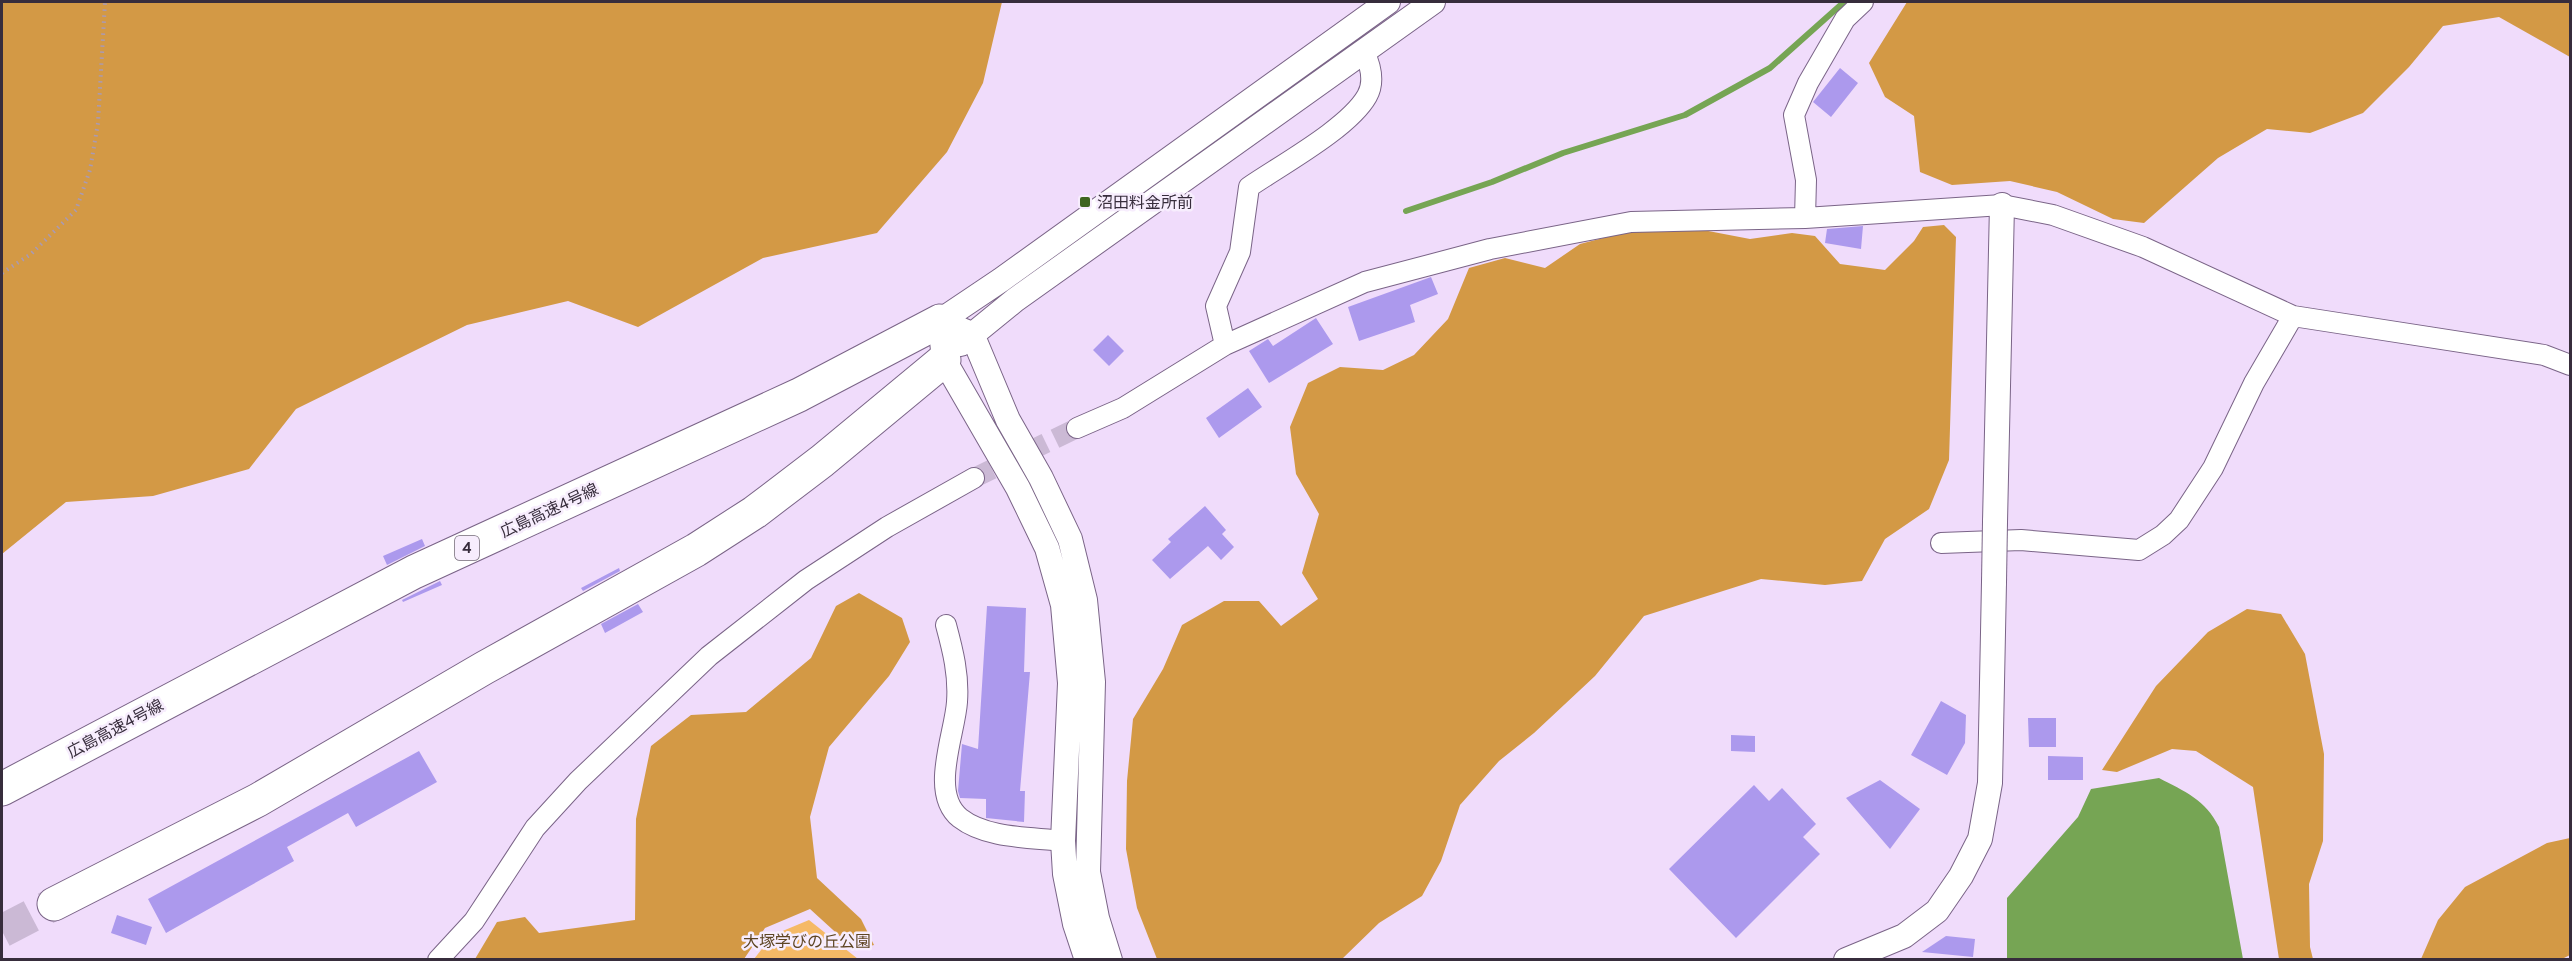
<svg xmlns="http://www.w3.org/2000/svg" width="2572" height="961" viewBox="0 0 2572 961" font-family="Overpass,'Noto Sans JP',sans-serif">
<rect width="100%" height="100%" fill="#f0dcfb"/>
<path fill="#f5b966" d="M809 920 858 959H754L773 935Z"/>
<path fill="#d39945" d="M2 2H1002L983 83 947 152 877 233 763 258 638 327 568 301 467 325 296 409 249 469 153 496 66 502 2 554Z
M1907 2H2570V57L2499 17 2443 26 2409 67 2363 113 2310 133 2267 129 2218 158 2144 223 2113 219 2057 192 2010 181 1952 185 1920 172 1914 116 1885 97 1869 63Z
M1944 225 1956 237 1949 460 1929 509 1885 539 1862 581 1825 585 1761 579 1644 616 1595 676 1534 733 1499 761 1460 805 1441 861 1422 896 1379 923 1342 959H1157L1137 908 1126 849 1127 781 1133 719 1163 669 1182 625 1224 601H1259L1281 626 1318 599 1302 573 1319 514 1296 474 1290 427 1308 383 1340 367 1383 370 1414 355 1448 319 1469 268 1505 258 1545 268 1580 244 1630 231 1703 230 1750 239 1792 233 1815 236 1840 264 1885 270 1914 241 1923 227Z
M859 593 902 618 910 642 889 676 829 747 810 817 817 878 861 919 874 945 855 950 810 909 765 928 744 959H475L497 922 525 917 539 933 635 920 636 819 651 746 691 715 746 712 811 658 836 606Z
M2247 609 2281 614 2305 654 2324 754 2323 841 2309 884 2310 947 2313 959H2279L2253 787 2196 751 2172 749 2117 772 2102 770 2156 686 2208 632Z
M2570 838V955L2560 960 2421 959 2438 920 2465 887 2547 843Z"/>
<path fill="#76a554" d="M2159 778C2184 791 2206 800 2219 827L2243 959H2007V898L2078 817 2091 789Z"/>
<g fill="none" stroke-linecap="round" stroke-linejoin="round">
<path stroke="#76a554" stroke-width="6" d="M1406 211 1492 182 1563 153 1685 115 1770 68 1844 2"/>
</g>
<path fill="#ac99ed" d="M1840 68 1858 83 1831 117 1813 102Z
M1863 226 1861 249 1825 243 1827 229Z
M1431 277 1438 294 1410 305 1415 322 1359 341 1348 307Z
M1316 318 1333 344 1269 383 1249 351 1268 339 1273 346Z
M1108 335 1124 351 1109 366 1093 350Z
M1248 388 1262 407 1219 438 1206 418Z
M1205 506 1226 530 1222 534 1234 547 1221 560 1208 546 1170 579 1152 560 1171 542 1168 539Z
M422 539 425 546 387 565 383 556Z
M619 568 620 571 583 591 581 588Z
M440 581 442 585 403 602 402 600Z
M638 604 643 612 605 633 601 624Z
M987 606 1026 608 1024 672H1030L1020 791H1025L1024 822 986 818V799L960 798 958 791 962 744 978 749Z
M1941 701 1966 715 1965 743 1947 775 1911 755Z
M2028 718H2056V747H2029Z
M1731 735 1755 736V752L1731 751Z
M419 751 437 782 356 827 348 813 287 847 294 861 166 933 148 899Z
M2048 756 2083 757V780H2048Z
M1880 780 1920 809 1890 849 1846 798Z
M1754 785 1769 801 1782 788 1816 824 1803 837 1820 854 1736 938 1669 869Z
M117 915 152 927 146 945 111 933Z
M1946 936 1975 939 1973 957 1922 952Z"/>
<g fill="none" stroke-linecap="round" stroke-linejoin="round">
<path stroke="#cbb9d5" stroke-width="20" stroke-dasharray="20 10" stroke-linecap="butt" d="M974 478 1077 428"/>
<path stroke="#cbb9d5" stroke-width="33" stroke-dasharray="33 16" stroke-linecap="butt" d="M2 931 54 904"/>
<defs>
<path id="minor" d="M1805 218 1806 180 1794 115 1808 83 1845 19 1863 2
M1225 345 1216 306 1240 252 1249 187C1281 165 1349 128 1367 96 1375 82 1370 64 1364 51
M1077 428 1123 408 1225 345 1365 282 1490 249 1631 222 1805 218 2002 205 2053 215 2143 247 2293 316 2544 355 2570 365
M1941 543 2021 540 2139 550 2163 535 2179 520 2213 468 2254 383 2293 316
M946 625C953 651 959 675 957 702 955 734 929 793 960 818 987 839 1031 837 1063 841
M438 960 474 921 535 828 578 781 709 656 806 580 887 527 974 478"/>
<path id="tertiary" d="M940 321 972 334 1008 420 1041 478 1070 539 1085 600 1093 682 1088 872 1097 918 1110 960
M940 321 944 360 1018 488 1047 548 1063 605 1070 683 1063 841 1065 874 1075 924 1087 960
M940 321 1001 280 1388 2
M961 344 1015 300 1433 2
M1995 522 2002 205
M1846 960 1904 936 1937 911 1961 876 1980 839 1990 783 1994 582"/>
<path id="motorway" d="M2 789 414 572 799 395 940 321
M54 904 258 800 484 668 696 550 755 512 822 461 944 360"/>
</defs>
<use href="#minor" stroke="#7a6487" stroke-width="22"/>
<use href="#tertiary" stroke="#7a6487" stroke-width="26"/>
<use href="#motorway" stroke="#7a6487" stroke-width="35"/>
<path stroke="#aa9ab3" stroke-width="4" stroke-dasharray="1.5 4.5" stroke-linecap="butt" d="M2 273 31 254 76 210 90 170 98 123 105 2"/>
<use href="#minor" stroke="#fff" stroke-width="20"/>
<use href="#tertiary" stroke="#fff" stroke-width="24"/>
<use href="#motorway" stroke="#fff" stroke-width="33"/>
<defs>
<path id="tertiary-bridge" d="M1994 582 1995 522"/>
</defs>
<use href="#tertiary-bridge" stroke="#7a6487" stroke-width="26" stroke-linecap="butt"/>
<use href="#tertiary-bridge" stroke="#fff" stroke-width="24"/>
</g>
<rect fill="#3e651f" stroke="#f7edfd" stroke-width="2" x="1079" y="196" width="12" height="12" rx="3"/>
<g text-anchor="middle" stroke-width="5" stroke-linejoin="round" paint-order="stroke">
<rect fill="#f7edfd" stroke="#716776" stroke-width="1.5" x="455" y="536" width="24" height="24" rx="4.5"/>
<g font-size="15" font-weight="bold" fill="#372d3c">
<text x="467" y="553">4</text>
</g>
<g font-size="16" fill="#372d3c" stroke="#f7edfd" text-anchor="start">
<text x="1097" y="208">沼田料金所前</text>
</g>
<g font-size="16" fill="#372d3c" stroke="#f7edfd">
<text transform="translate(549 510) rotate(-25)" y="6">広島高速4号線</text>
<text transform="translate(115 728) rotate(-28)" y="6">広島高速4号線</text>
</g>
<g font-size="16" fill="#5e4523" stroke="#f7edfd">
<text x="807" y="947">大塚学びの丘公園</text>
</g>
</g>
<rect width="2572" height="961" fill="none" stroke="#372d3c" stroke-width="6"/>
</svg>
